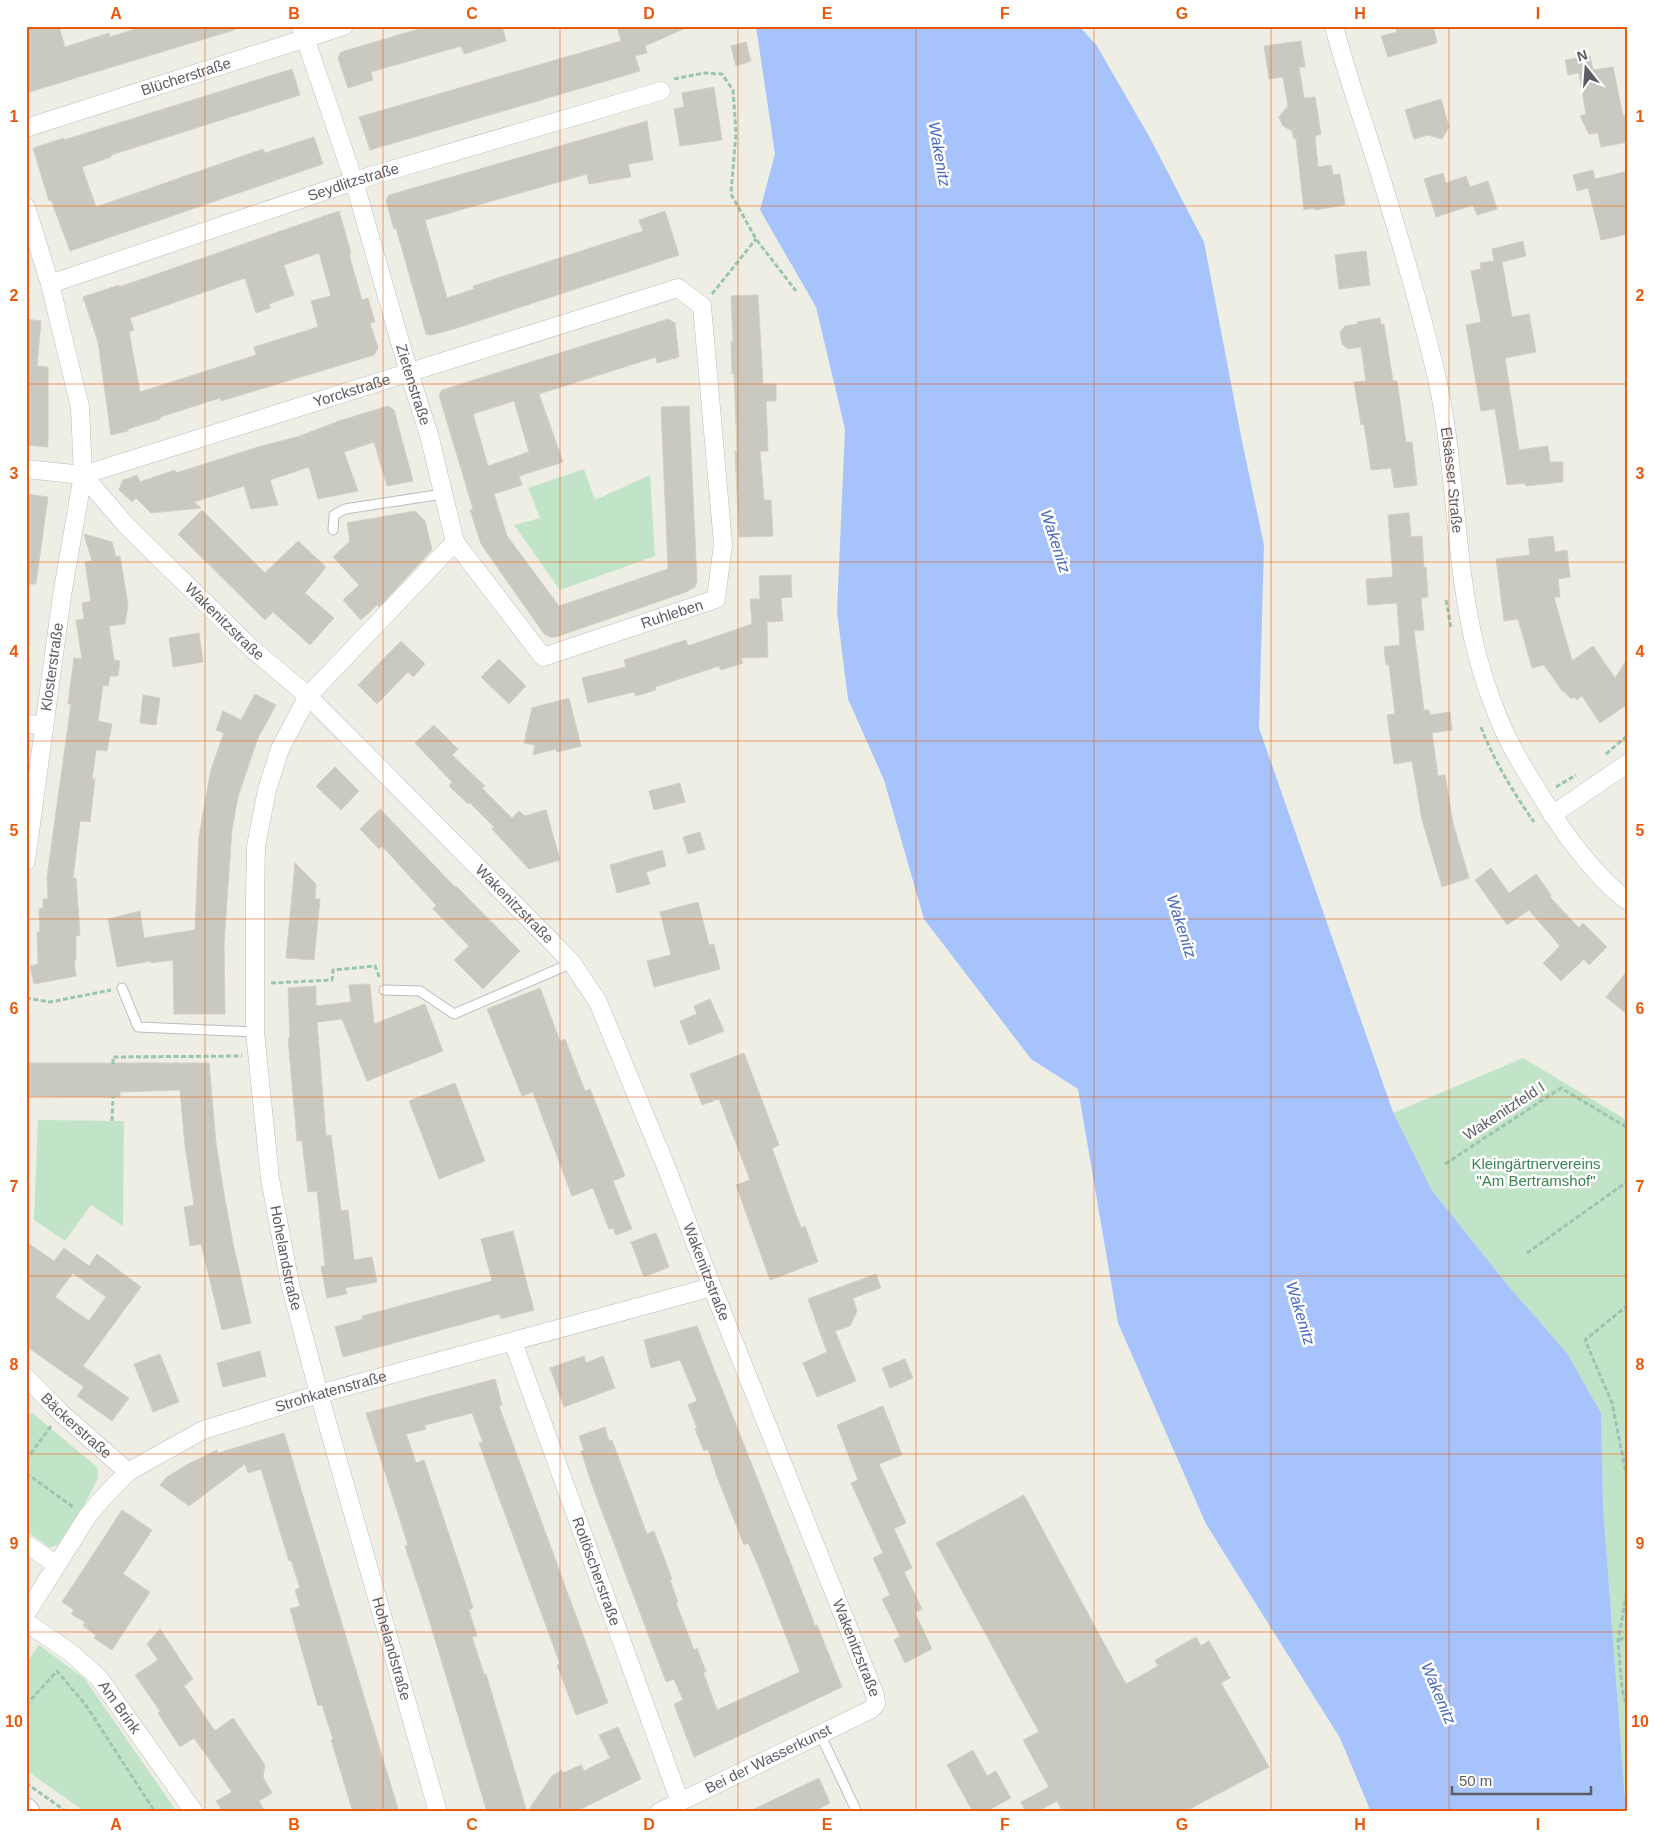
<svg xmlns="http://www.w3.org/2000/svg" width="1654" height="1838" viewBox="0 0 1654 1838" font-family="Helvetica,sans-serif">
<rect width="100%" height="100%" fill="#eeeee4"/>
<path fill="#c1e4c9" d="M584 469 595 500 650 475 655 556 560 590 514 525 540 518 528 488Z
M1523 1058 1628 1121V1812H1626L1603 1506 1601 1413 1567 1353 1511 1289 1431 1189 1393 1113Z
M38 1120 124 1121 123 1226 91 1205 65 1241 34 1220Z
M31 1412 97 1467 98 1478 64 1544 49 1547 26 1531V1419Z
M39 1645 85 1679 177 1812H85L26 1770V1663Z"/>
<path fill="#a6c4fb" d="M756 26H1079L1097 46 1150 138 1204 242 1242 441 1264 545 1259 728 1393 1112 1431 1189 1511 1289 1567 1353 1601 1413 1603 1506 1626 1812H1371L1340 1738 1206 1524 1118 1323 1078 1089 1031 1059 924 919 884 780 848 699 837 612 845 429 816 307 760 210 775 154Z"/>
<path fill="#c9c8c1" stroke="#d2d1c2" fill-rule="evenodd" d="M26 26H59L65 47 109 33 110 37 145 26H234V30L26 93Z
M429 26H502L506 41 464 54 461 46 371 72 373 80 348 88 338 58 341 52Z
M617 26H690L645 46 647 53 635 56 640 71 370 150 359 117 621 41Z
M1395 26H1433L1437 43 1388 57 1381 36 1397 32Z
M1301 41 1305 67H1299L1304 98 1315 97 1321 134 1315 136 1318 167 1331 165 1333 175 1340 174 1345 205 1314 210V208L1304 210 1296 139H1294L1292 131 1283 126 1279 117 1288 106 1283 77 1269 79 1264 46Z
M746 42 751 61 736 66 731 46Z
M1590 56 1593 70 1613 67 1623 116 1625 115 1628 142 1601 147 1598 133 1589 134 1580 116 1586 114 1579 73 1568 75 1565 60Z
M292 69 300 95 111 155V157L82 167 96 207 263 149 265 153 314 137 323 164 70 251 51 200 49 201 33 148 64 138V140Z
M714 87 722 140 680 146 674 109 684 107 682 93Z
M1441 99 1449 127 1442 139 1428 135 1414 139 1405 110Z
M647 121 653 160 628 164 631 177 589 184 587 174 425 220 447 298 474 289 473 286 643 231 639 220 665 211 679 255 457 328 431 335 426 334 396 228 394 229 386 201 389 195Z
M1593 170 1595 179 1628 171V234L1601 240 1588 188 1577 191 1573 175Z
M1443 173 1446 183 1466 176 1470 187 1488 181 1497 209 1477 215 1473 205 1436 217 1424 179Z
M339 211 351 253 349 254 362 300 368 298 375 322 370 323 378 348 374 355 221 401 220 398 160 417V419L128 429V431L111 435 98 342 83 297 119 285V287ZM319 253 331 296 311 301 318 327 254 347 256 355 140 392 129 332 134 330 130 318 245 278 256 313 270 308 269 304 294 295 284 265Z
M1523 241 1526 256 1502 262 1512 317 1529 314 1536 352 1505 358 1519 450 1548 446 1550 462H1563V482L1526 486 1525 483 1507 485 1495 409 1481 411 1466 325 1481 322 1471 271 1481 269 1480 263 1494 261 1492 249Z
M1366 251 1370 285 1339 289 1335 255Z
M758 295 763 384H776V401H766L768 451H760L764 500H771L773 536 739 537 735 451H737L734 374H732L731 342H733L731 296Z
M1380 318 1381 325 1384 324 1393 381H1397L1406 442H1412L1417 485 1394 488 1391 468 1371 470 1364 424 1361 425 1354 382 1366 381 1361 347 1348 349 1342 344 1340 332 1345 326 1358 324 1357 322Z
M26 319 41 321 37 366 48 367V447L26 445Z
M668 319 675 323 679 357 657 363 656 357 539 394 563 462 519 476 522 485 494 494 507 536 559 606 668 569 661 407 689 406 697 581 695 587 686 592 556 637H550L544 634 481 544 470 510 473 509 439 395 442 390ZM514 401 529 452 488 466 473 414Z
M388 406 394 410 413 481 387 486 374 442 344 452 358 491 318 499 309 467 270 480 278 505 251 509 244 486 194 502 201 508 151 513 136 498 132 502 119 490 123 480 137 475 140 482 175 470 176 473 258 447 300 436 339 421Z
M26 494 48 497 36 584H26Z
M202 510 265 573 298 541 326 567 305 593 334 618 310 645 273 612 265 620 178 534Z
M415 511 425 521 432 550 379 607 377 605 361 620 343 600 359 585 333 557 350 541 347 523Z
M1409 513 1411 537 1422 536 1424 568 1426 567 1428 597 1421 598 1424 630 1414 631 1424 710H1429L1430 715 1450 712 1452 730 1432 733 1438 776 1445 775 1453 823 1469 878 1442 887 1422 820 1412 761 1394 764 1387 715 1395 714 1389 665H1386L1384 647 1400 645 1397 603 1368 605 1366 579 1393 577 1388 515Z
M84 534 112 542 116 557 120 556 128 605 125 624 109 626 114 660 120 661 118 676H110L108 686 103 685 98 721 112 724 107 751 96 750 92 779H95L90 822 80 821 73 878H76L80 935 76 936V960L74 961 76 976 34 984 30 966 38 964 37 932H40L39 909 43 908V899H48L47 877 71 704H68L71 680 74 658 82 659 76 620 84 619 82 603 91 601 85 562 92 561Z
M1553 536 1555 552 1567 550 1570 577 1558 579 1560 597H1554L1572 661 1593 646 1615 678 1628 658V704L1600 723 1582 696 1577 700 1574 697 1571 699 1564 691 1563 692 1544 665 1532 668 1518 619 1504 621 1496 559 1530 555 1528 539Z
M791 575 792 597 781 598 783 621 767 622 768 657 741 658 743 663 721 670 719 666 655 687 656 690 636 696 634 692 588 703 582 678 626 667 624 660 686 640 688 646 752 624 750 599H760L759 576Z
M199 633 203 662 173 667 169 638Z
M401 641 425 664 413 677 408 672 377 704 358 685Z
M499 659 526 686 509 704 481 677Z
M255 694 276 705 258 738 249 764 238 797 232 829 224 943 225 1014H174L173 960 151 963V961L117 967 108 919 140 911 144 938 195 930 199 836 211 769 224 733 216 730 223 711 241 720Z
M143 695 160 698 156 725 140 723Z
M569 698 581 746 557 752 556 749 533 755 535 745 524 743 532 708Z
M434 725 458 749 452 755 485 786 482 788 512 818 519 811 525 816 546 810 560 860 529 869 492 829 494 827 469 802 468 804 449 786 452 782 415 743Z
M335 767 359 791 341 810 316 786Z
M680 783 685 802 654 810 649 791Z
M380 809 455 887 456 886 520 951 483 989 454 960 469 946 433 909 436 905 382 846 379 849 360 829Z
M700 832 705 849 688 854 683 837Z
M662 850 666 866 646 872 650 884 617 893 610 865Z
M295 863 316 884 315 899H320L314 960 286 958Z
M1491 868 1509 893 1536 874 1551 895 1550 897 1579 928 1583 923 1607 947 1589 965 1584 959 1561 981 1543 963 1560 946 1529 910 1507 925 1475 880Z
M698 902 709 945 714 944 720 969 654 987 647 961 671 955 660 912Z
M1628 970V1015L1606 997Z
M370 984 374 1024 425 1004 443 1051 367 1081 342 1019 317 1022 326 1136 331 1135 341 1211 348 1210 354 1260 372 1257 377 1282 345 1288 347 1294 327 1298 321 1267 325 1266 317 1191 308 1192 302 1141H297L288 1038H290L288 988 316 986V1006L351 1002 349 985Z
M540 988 560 1041 565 1039 585 1091 590 1089 625 1176 613 1181 632 1229 616 1235 613 1228 609 1229 593 1188 572 1196 533 1092 522 1096 487 1009Z
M710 999 724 1031 689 1045 680 1021 697 1014 694 1006Z
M744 1053 779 1145 772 1148 801 1228 805 1226 818 1262 770 1280 736 1185 750 1180 719 1099 702 1105 690 1074Z
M28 1063H209L216 1143 224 1194 233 1243 251 1323 222 1330 201 1244 190 1246 184 1207 194 1205 185 1146 180 1090 120 1092V1097L27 1096 26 1064Z
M455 1083 485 1161 439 1179 409 1101Z
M513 1231 534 1310 501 1319 499 1314 343 1357 335 1327 363 1319 362 1316 492 1281 481 1239Z
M656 1233 669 1267 644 1277 631 1242Z
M26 1242 54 1261 64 1248 89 1266 97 1254 141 1287 83 1366 129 1398 112 1421 77 1396 84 1387 26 1346ZM73 1273 106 1297 89 1321 55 1297Z
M876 1274 881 1288 853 1298 857 1311 850 1326 835 1331 856 1381 817 1397 803 1363 827 1352 808 1299Z
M697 1326 810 1612 815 1626 817 1625 842 1687 694 1757 674 1704 683 1700 674 1679 666 1682 591 1482 581 1451 584 1450 579 1436 605 1427 609 1441 612 1440 647 1534 654 1531 672 1579 670 1580 678 1602 676 1603 694 1650 697 1648 706 1672H703L717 1710 800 1672 758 1565 748 1543 744 1545 717 1477 708 1449 704 1451 695 1429 697 1428 688 1405 697 1401 680 1360 651 1368 644 1340Z
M260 1351 266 1376 223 1387 217 1363Z
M160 1354 179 1402 153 1412 134 1364Z
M584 1356 586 1363 603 1356 615 1388 564 1407 550 1368Z
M905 1359 913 1378 890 1388 882 1368Z
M495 1379 502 1405 499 1406 608 1703 576 1715 557 1665 560 1664 479 1443 483 1442 472 1413 425 1425 426 1429 406 1434 416 1463 424 1460 465 1582 473 1608 469 1610 477 1636 472 1637 484 1674H486L527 1812H487L427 1613 405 1546 408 1545 366 1413Z
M883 1406 902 1455 879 1464 906 1523 894 1529 912 1568 904 1572 922 1609 915 1613 932 1649 905 1663 894 1640 900 1636 882 1599 890 1595 873 1558 883 1553 851 1483 858 1480 837 1425Z
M284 1433 332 1591 399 1812H353L331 1740 333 1739 322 1705 318 1706 290 1609 300 1606 295 1590 300 1588 291 1560 289 1561 261 1469 248 1473 245 1464 189 1506 160 1485 167 1477 188 1464 217 1450 218 1453Z
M1024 1495 1126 1684 1158 1666 1155 1660 1196 1637 1201 1646 1209 1641 1230 1678 1221 1683 1269 1767 1184 1812H1063L1057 1801 1036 1812H1026L1021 1802 1049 1787 1023 1740 1039 1732 936 1543Z
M122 1510 152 1530 123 1574 150 1592 112 1650 94 1638 96 1635 83 1626 85 1622 71 1614 74 1610 62 1602Z
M160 1629 193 1679 184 1686 215 1731 233 1718 265 1765 263 1777 272 1793 259 1801 265 1812H223L216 1801 232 1792 194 1738 180 1747 158 1713 160 1711 135 1675 158 1660 147 1644Z
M618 1727 641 1779 575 1812H527L552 1776 562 1770 563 1773 581 1765 584 1771 610 1758 599 1735Z
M973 1750 987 1776 996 1771 1011 1798 985 1812H973L947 1765Z
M819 1778 830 1803 812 1812H748Z"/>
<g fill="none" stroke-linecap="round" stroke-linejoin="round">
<defs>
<path id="service" d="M333 530 334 515 345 509 443 494
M122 988 138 1027 255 1032
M384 990 420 991 454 1014 572 963
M820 1734 857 1812"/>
<g id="minor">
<path id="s1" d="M301 26 354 181 409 373 429 435 455 542 308 696 280 749 267 790 256 846 255 899V1032L270 1179 290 1284 319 1394 438 1812"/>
<path id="s2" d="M1334 26C1348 80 1367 131 1383 184 1402 246 1420 307 1435 370 1457 462 1453 558 1476 650 1483 679 1498 721 1512 747 1521 764 1531 780 1541 796 1561 830 1596 878 1628 901"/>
<path id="s3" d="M26 128 344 26"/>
<path d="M26 207 50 284 80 407 83 475 62 595 26 861"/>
<path id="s4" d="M50 284 354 181 661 91"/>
<path id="s5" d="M26 469 83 475 678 288 702 306 723 544 716 599 543 657 455 542"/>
<path id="s6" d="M83 475 125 524 251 648 308 696 549 939 572 963 598 1002 667 1169 712 1287 875 1695 876 1704 870 1710 659 1812"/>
<path d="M26 724 44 725"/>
<path d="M1552 815 1628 763"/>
<path id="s7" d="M513 1342 680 1802"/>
<path id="s8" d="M26 1377 61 1413 128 1472"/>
<path d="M26 1544 57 1565"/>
<path id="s9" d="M26 1614 87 1517 101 1500 128 1472 203 1430 319 1394 712 1287"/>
<path id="s10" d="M26 1622 71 1653 99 1678 194 1812"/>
</g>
<path id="secondary" d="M26 1811 27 1812"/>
</defs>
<use href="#service" stroke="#bbbcc2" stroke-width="11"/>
<use href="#minor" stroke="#bbbcc2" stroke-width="19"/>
<use href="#secondary" stroke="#bcbdc4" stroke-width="27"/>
<path stroke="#9bc5b0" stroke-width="3" stroke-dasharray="5 2.5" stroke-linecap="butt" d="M674 79 704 73 722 74 733 90 736 132 731 194 756 239 796 291
M712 294 756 239
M1446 600 1451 628
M1481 727C1494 761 1513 792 1534 822
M1606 754 1628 735
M1556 787 1576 775
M271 983 332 980 333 970 375 966 380 979
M26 998 50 1002 111 990
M113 1064V1057L242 1056
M112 1121 113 1097
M1445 1164 1561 1088 1628 1128
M1527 1253 1628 1181
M1628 1305 1585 1340 1612 1403 1628 1483
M26 1460 51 1426
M26 1473 73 1507
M1628 1586 1618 1641 1622 1689 1628 1711
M1619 1640 1628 1635
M26 1705 57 1671 85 1704 155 1812
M26 1783 67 1812"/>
<use href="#service" stroke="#fff" stroke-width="9"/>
<use href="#minor" stroke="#fff" stroke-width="18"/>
<use href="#secondary" stroke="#fff" stroke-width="25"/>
</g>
<path fill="none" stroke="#e8590c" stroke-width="1" stroke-opacity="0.55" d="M205 26V1812M383 26V1812M560 26V1812M738 26V1812M916 26V1812M1094 26V1812M1271 26V1812M1449 26V1812M26 206H1628M26 384H1628M26 562H1628M26 741H1628M26 919H1628M26 1097H1628M26 1276H1628M26 1454H1628M26 1632H1628"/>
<g text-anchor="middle" stroke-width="5" stroke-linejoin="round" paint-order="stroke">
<g font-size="15" fill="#5c5d64" stroke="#fff">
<text dy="5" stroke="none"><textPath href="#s3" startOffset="168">Blücherstraße</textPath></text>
<text dy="5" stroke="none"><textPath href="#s4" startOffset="320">Seydlitzstraße</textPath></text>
<text dy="5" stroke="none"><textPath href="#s1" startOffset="376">Zietenstraße</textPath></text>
<text dy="5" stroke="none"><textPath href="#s5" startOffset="339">Yorckstraße</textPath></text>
<text dy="5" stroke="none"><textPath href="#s2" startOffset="470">Elsässer Straße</textPath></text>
<text transform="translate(672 614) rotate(-18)" y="5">Ruhleben</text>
<text dy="5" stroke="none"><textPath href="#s6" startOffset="204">Wakenitzstraße</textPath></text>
<text transform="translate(52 667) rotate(-82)" y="5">Klosterstraße</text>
<text dy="5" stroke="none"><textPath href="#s6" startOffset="609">Wakenitzstraße</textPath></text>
<text transform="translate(1504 1111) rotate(-33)" y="5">Wakenitzfeld I</text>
<text dy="5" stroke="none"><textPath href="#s1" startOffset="1326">Hohelandstraße</textPath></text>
<text dy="5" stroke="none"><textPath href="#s6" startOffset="1029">Wakenitzstraße</textPath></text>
<text dy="5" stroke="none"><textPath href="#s9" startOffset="395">Strohkatenstraße</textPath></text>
<text dy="5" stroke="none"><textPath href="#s8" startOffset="70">Bäckerstraße</textPath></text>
<text dy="5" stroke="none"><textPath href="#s7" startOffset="244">Rotlöscherstraße</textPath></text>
<text dy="5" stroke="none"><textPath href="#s6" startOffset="1434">Wakenitzstraße</textPath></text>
<text dy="5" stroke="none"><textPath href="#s1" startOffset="1731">Hohelandstraße</textPath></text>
<text dy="5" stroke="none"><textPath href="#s10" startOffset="128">Am Brink</textPath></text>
<text transform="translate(768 1759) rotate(-26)" y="5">Bei der Wasserkunst</text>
</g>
<g font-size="15" fill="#39854d" stroke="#fff">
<text x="1536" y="1169">Kleingärtnervereins<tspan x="1536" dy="17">"Am Bertramshof"</tspan></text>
</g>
<g font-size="16" font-style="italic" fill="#4969be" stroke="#fff">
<text transform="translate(940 154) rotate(80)" y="6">Wakenitz</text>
<text transform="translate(1056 541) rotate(72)" y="6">Wakenitz</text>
<text transform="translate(1182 926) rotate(72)" y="6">Wakenitz</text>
<text transform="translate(1301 1313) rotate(73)" y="6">Wakenitz</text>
<text transform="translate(1439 1693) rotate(67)" y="6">Wakenitz</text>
</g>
</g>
<rect width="1654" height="1838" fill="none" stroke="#ffffff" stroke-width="55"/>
<g transform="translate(1586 68) rotate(343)" stroke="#ffffff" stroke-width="4" paint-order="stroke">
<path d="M0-4L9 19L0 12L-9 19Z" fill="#5c5d64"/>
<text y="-8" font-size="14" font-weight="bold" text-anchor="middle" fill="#5c5d64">N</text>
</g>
<path d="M1452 1786v8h139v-8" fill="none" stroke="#5c5d64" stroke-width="2.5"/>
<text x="1459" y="1786" font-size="15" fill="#5c5d64" stroke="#ffffff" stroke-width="4" paint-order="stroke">50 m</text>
<rect x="28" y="28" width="1598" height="1782" fill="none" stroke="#e8590c" stroke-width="2"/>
<g font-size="16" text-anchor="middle" font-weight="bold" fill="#e8590c">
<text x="116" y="19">A</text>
<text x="294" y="19">B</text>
<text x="472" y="19">C</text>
<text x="649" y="19">D</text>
<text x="827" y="19">E</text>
<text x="1005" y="19">F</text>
<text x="1182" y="19">G</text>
<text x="1360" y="19">H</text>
<text x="1538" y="19">I</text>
<text x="14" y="122">1</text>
<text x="1640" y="122">1</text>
<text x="14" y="301">2</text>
<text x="1640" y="301">2</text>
<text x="14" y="479">3</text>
<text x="1640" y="479">3</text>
<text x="14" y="657">4</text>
<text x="1640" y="657">4</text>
<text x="14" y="836">5</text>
<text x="1640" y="836">5</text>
<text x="14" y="1014">6</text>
<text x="1640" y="1014">6</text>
<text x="14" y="1192">7</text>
<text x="1640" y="1192">7</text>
<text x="14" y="1370">8</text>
<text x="1640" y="1370">8</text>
<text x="14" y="1549">9</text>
<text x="1640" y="1549">9</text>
<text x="14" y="1727">10</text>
<text x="1640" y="1727">10</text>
<text x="116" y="1830">A</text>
<text x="294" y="1830">B</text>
<text x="472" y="1830">C</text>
<text x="649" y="1830">D</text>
<text x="827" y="1830">E</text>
<text x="1005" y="1830">F</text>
<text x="1182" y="1830">G</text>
<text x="1360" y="1830">H</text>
<text x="1538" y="1830">I</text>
</g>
</svg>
